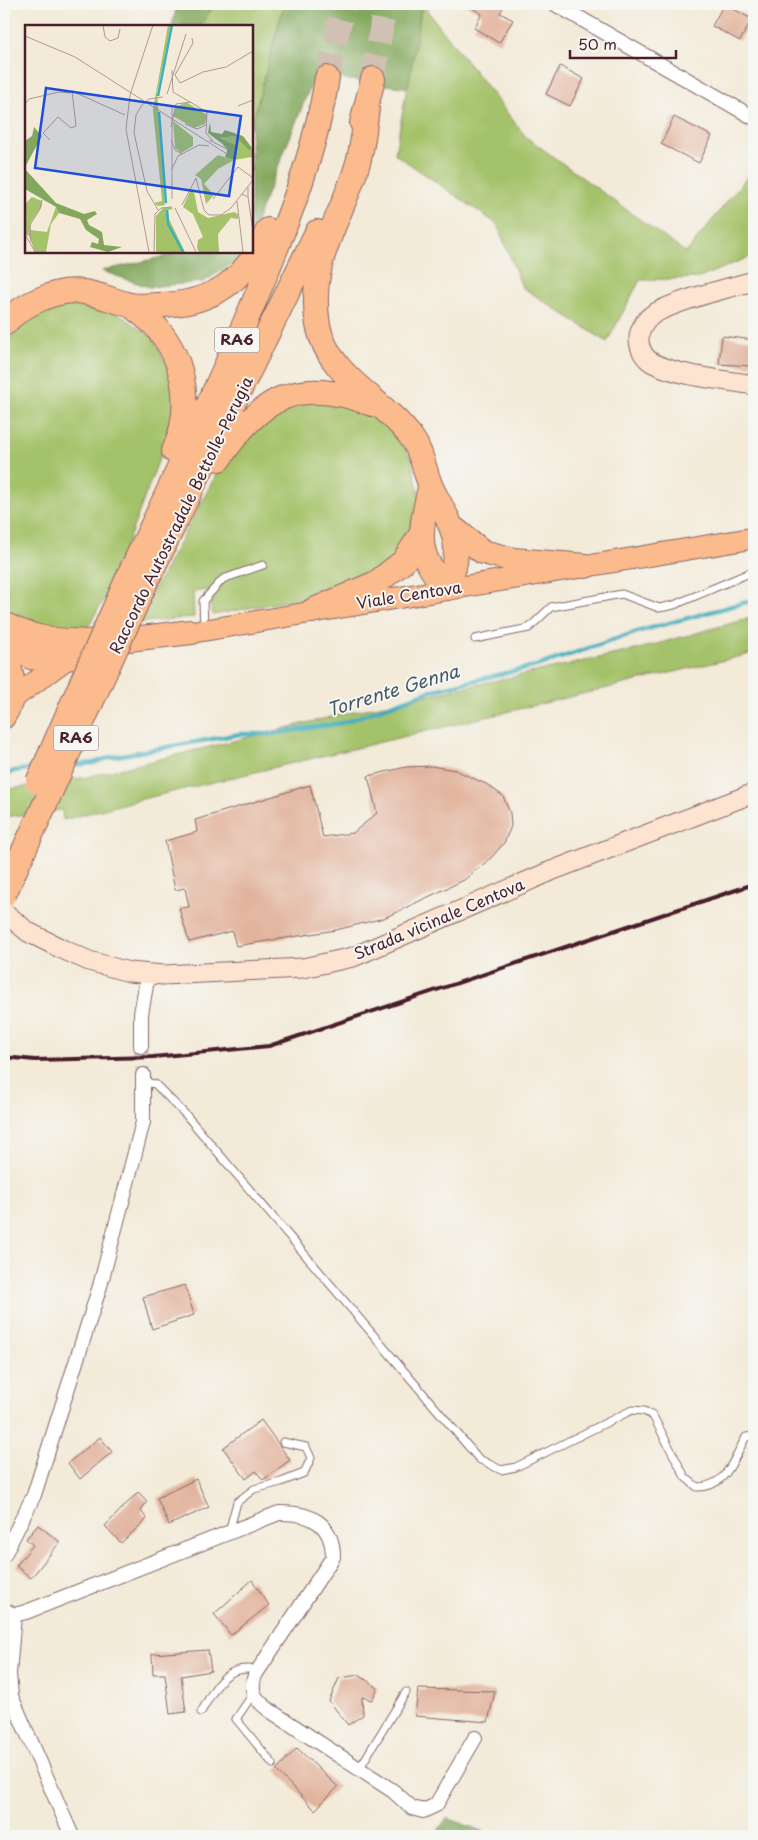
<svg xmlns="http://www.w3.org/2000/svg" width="758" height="1840" viewBox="0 0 758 1840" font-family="'Playpen Sans',sans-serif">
<rect width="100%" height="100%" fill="#f6f6f2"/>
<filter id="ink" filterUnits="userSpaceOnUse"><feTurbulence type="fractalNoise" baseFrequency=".02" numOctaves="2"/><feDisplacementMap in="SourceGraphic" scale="10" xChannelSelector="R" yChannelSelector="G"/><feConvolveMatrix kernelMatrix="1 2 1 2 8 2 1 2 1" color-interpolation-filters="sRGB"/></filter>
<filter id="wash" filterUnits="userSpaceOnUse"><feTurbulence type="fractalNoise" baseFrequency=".0096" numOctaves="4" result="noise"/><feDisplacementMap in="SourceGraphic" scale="20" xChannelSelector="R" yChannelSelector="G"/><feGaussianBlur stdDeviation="1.12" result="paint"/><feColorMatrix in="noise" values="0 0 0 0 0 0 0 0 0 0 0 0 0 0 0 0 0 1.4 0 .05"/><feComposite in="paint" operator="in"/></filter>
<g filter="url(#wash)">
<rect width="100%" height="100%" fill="#f3ead8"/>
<path fill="#a4c269" stroke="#77704a" d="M215 4H284L251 127V26H200Z
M422 4 526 137 686 253 754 168V255L699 278 640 280 607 342 522 287 497 224 395 154Z
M85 301 121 315 153 338 175 381 174 419 110 589 87 628H37L4 614V344L36 313Z
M343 398 384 420 411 457 421 502 407 538 386 568 335 592 213 615 206 590 193 592 194 617 136 623 223 462 263 416 300 400Z
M754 617V653L138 800 63 820 62 810 4 817V790L87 777 343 714 635 650Z"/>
<path fill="#83a85d" stroke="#666444" d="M177 4H215L200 26H172Z
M284 4H422L408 88 315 75 251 234V127Z
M188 251H245L242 258 203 282 149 287 102 271Z
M447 1818 495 1836H434Z"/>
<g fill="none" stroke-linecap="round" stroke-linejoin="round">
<path stroke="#41aebe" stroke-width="4.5" d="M71 765 94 763 111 757 240 734H271L342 723 430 691 536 666 640 631 754 600
M4 776 14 771 36 768"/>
</g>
<g id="blocks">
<path fill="#e2b49d" d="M465 4H505L500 13 513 20 499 43 474 28 482 14Z
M724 4 752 19 740 41 712 26Z
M560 66 584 79 570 106 546 94Z
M674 117 712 136 699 163 661 144Z
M722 336 754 340 752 366 719 364Z
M431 766 455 770 486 784 503 796 510 813 511 826 504 843 491 858 464 880 384 918 336 930 236 946 232 931 189 942 179 908 189 907 185 888 175 890 165 841 197 832 195 820 310 785 323 837 353 833 377 813 368 776 406 767Z
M185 1285 194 1315 152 1329 143 1297Z
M261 1420 290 1460 263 1480 256 1471 246 1479 223 1448Z
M100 1437 112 1452 80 1479 68 1463Z
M196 1479 209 1507 169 1525 157 1498Z
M138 1492 147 1501 141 1511 147 1519 121 1543 105 1526Z
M38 1525 60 1542 31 1578 16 1566 33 1545 26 1539Z
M252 1580 269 1605 231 1635 214 1614Z
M208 1650 211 1671 181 1676 186 1712 170 1714 165 1674H153L152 1654Z
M359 1675 378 1688 372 1700 362 1697 363 1715 348 1725 329 1701 339 1678Z
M418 1689 495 1691 488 1722 415 1716Z
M297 1748 338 1787 315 1810 276 1770Z"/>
</g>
</g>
<g filter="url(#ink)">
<use href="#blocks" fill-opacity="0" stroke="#856668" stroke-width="1"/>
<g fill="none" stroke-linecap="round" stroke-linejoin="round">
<path stroke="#d1c1b5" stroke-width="14" stroke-dasharray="14 7" stroke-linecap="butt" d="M141 1046 143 1075"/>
<path stroke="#d1c1b5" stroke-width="24" stroke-dasharray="24 12" stroke-linecap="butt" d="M327 78 344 4
M373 79 385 4"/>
<defs>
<path id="lane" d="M204 627 203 601 223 579 263 565
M475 639 529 628 551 607 622 594 659 608 674 605 754 571
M143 1082 155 1084 186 1115 479 1459 501 1470 516 1467 632 1410 644 1411 653 1416 685 1477 697 1487C727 1487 732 1461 746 1437L754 1436
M229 1532 237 1502 254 1489 281 1482 304 1473 311 1458 306 1447 283 1442
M253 1694 236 1719 273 1764
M201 1712C216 1687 224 1664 257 1670
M359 1769 406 1692"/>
<path id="street" d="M555 4 754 118
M141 1046V1014L148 974
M4 1555 34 1495 100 1286 143 1122V1075
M4 1610 14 1615 26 1612 279 1513C310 1512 333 1523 333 1557L255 1675C249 1692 255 1699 269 1710L393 1791 412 1808 423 1811 436 1805 475 1738
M14 1615 9 1674 11 1696 72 1836"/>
<path id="secondary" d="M754 281C728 288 674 301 652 315 644 321 638 332 639 341 640 350 645 359 653 363 678 376 725 380 754 385
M4 912 28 932 62 949 89 961 129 972 163 975 303 968 353 957 551 871 754 793"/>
<path id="primary" d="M176 635 754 538
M4 647 32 659 65 660 108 650
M4 650C15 671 19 697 4 718
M12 699 65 660"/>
<path id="highway" d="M367 109C364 128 363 148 357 166 340 222 307 262 318 325 328 377 382 398 411 437 424 454 424 475 434 493 454 530 465 547 447 588 412 553 421 531 430 487
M362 123 373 79
M131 305C140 313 150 320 157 328 187 363 192 410 174 451
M4 324C21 305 56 288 83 292 99 294 114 301 130 305 138 307 148 305 157 305 212 305 247 280 268 230
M219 459C262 396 298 376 372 404
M453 528 483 552 514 560 586 566
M130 573C172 484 214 395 253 304 284 231 315 156 327 78
M146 582 317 232
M312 611 376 583 403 562 421 535
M4 624C56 654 134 638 192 632"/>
</defs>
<use href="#lane" stroke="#856668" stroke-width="9"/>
<use href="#street" stroke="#856668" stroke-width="16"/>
<use href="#secondary" stroke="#856668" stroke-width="21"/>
<use href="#primary" stroke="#856668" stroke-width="23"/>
<use href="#highway" stroke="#856668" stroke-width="26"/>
<use href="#lane" stroke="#fff" stroke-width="7"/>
<use href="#street" stroke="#fff" stroke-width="14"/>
<use href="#secondary" stroke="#fde4d1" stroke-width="19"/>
<use href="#primary" stroke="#fbbb8c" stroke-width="21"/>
<use href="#highway" stroke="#fbbb8c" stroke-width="24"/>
<path stroke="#4a1f2b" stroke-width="4" d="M4 1057 35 1060 153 1057 269 1046 754 884"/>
<defs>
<path id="highway-bridge" d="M38 782 130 573
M4 894 146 582"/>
</defs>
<use href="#highway-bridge" stroke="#856668" stroke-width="26" stroke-linecap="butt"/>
<use href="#highway-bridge" stroke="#fbbb8c" stroke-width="24"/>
</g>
</g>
<g text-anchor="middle" stroke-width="4" stroke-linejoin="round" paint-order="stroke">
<g fill="#f6f6f2" stroke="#7e6067" stroke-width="1">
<rect x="214.5" y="327.5" width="45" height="25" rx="4"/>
<rect x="53.5" y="725.5" width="45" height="25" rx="4"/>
</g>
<g font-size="15" font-weight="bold" fill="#4a1f2b">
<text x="237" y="345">RA6</text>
<text x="76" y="743">RA6</text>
</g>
<g font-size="16" fill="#4a1f2b" stroke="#f6f6f2">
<text transform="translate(181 515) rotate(-64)" y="6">Raccordo Autostradale Bettolle-Perugia</text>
<text transform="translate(409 595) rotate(-9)" y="6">Viale Centova</text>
<text transform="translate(439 919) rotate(-23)" y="6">Strada vicinale Centova</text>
</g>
<g font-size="18" font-style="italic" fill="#465866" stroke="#f6f6f2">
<text transform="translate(393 691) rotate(-17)" y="6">Torrente Genna</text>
</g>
</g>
<g transform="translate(25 25)">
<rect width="228" height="228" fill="#f3ead8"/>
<path d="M143 0H146L132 68 140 180 133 181 129 178 137 176 128 85ZM161 77 182 90 180 99 169 103 148 91 151 82ZM148 96 168 112V121L156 128 150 123ZM210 111 227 124V132L209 135 193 144 179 159 189 170 181 179 176 154 170 150 193 130 209 135 193 113ZM165 166 169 167 173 187 183 193 209 187 213 189V194L206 193 193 209 194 227H174L172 223 173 215 178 212 168 189 158 182ZM7 172 17 176V181L6 197 5 205 22 207 31 182 34 188 26 199 21 227H10L4 211 0 209V179ZM146 182 148 184 143 185 144 194 160 227H131V191L138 183Z" fill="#a4c269"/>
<path d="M185 97 186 107 197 109 200 105 218 111 227 123 224 125 210 111 194 113 212 121 209 135 200 132 203 123 183 108ZM9 102 17 111 0 142V116L7 111ZM0 144 31 178 59 189 70 186 72 189 62 195 64 200 77 207 79 220 97 222 83 227 65 222 67 217 73 219 74 214 61 205 55 194 34 188 31 182 0 164Z" fill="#83a85d"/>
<path fill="none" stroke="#41aebe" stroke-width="2.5" d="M133 71 147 0M134 87 141 178M142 185 143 199 158 227"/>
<path fill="none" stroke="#af9993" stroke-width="1" d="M78 0 80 12 85 16 93 13 95 4M0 11 50 32 202 129M167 13 168 18 150 50 155 58 178 47 201 42 228 26M147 45 148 67 182 87 181 108 188 116M142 69 161 9M0 79 4 74 34 67 45 68M213 81 228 75M160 99 172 104 181 100M146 102 151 79 166 77M25 115 18 108 33 92 46 103 51 101 47 66 100 90M146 115 150 125 157 129M184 115 202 124M147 144 153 131 174 120 184 121M217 169 223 172V162M223 172 228 206M147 174V81M188 174 213 142 228 153M212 176 218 227M157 180 171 153 179 185 184 190H196L206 183 228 155M150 183 171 227M133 185 122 166 109 108 111 90 117 80 124 74 138 72M0 209 10 227M6 217 5 200 15 184 17 175M124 227 101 104 105 70 128 0M129 227 130 189 136 183 147 182"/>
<path fill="#1d4ed8" fill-opacity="0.15" stroke="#1d4ed8" stroke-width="2.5" d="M21 63 216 91 204 171 10 143Z"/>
<rect width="228" height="228" fill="none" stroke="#4a1f2b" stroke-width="2.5"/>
</g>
<rect width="758" height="1840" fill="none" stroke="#f6f6f2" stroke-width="20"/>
<path d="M570 50v8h106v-8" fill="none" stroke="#4a1f2b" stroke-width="2.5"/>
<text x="578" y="50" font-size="15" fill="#4a1f2b" stroke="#f6f6f2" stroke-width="4" paint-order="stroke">50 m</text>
</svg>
